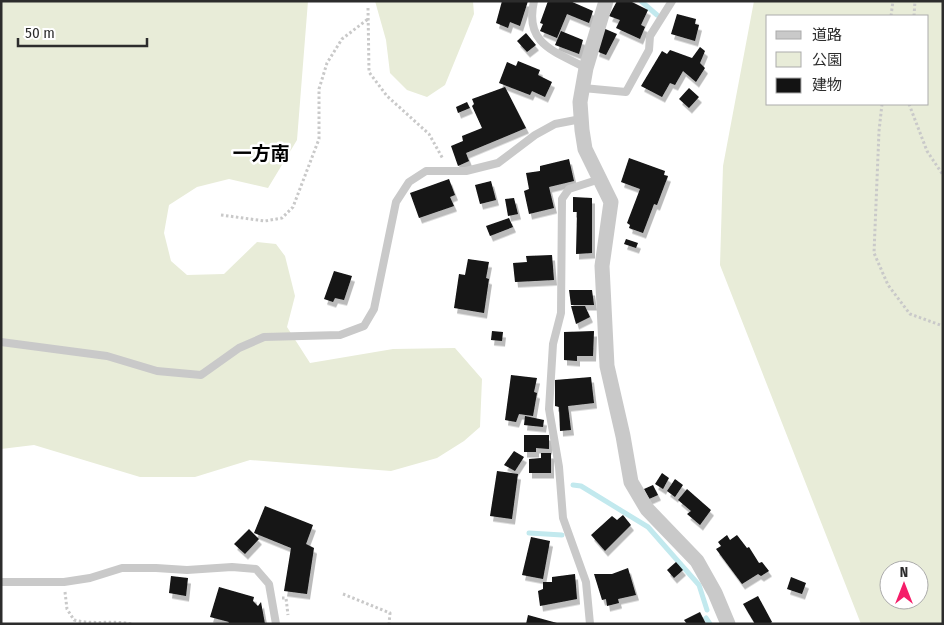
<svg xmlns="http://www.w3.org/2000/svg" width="944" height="625" viewBox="0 0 944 625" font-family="'Fira Sans Condensed','Noto Sans JP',sans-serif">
<defs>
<filter id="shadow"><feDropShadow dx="3" dy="5.5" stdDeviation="0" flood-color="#0004"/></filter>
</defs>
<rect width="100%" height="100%" fill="#fff"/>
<path fill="#e8ecd8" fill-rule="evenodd" d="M1 1H308L297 140 268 188 229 179 197 187 169 205 164 233 171 261 187 275 224 274 257 242 276 244 285 256 295 296 287 327 310 363 393 349 455 348 482 379 480 427 464 441 437 458 391 471 250 460 195 477H140L34 445 1 449Z
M375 1H473L474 14 445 85 427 97 407 90 390 73 386 40Z
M754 1H943V624H861L720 265 723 166ZM768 16H928V104H768ZM889 570H919V600H889Z"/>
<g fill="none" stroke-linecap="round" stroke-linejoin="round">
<path stroke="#c2e9ee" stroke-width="5" d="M641 1 657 15
M573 485 581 486 648 527 699 585 707 610
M529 533 562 535
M706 618 710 624"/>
</g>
<path fill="#131313" filter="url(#shadow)" d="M502 1H528L520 26 510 22 508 28 496 23Z
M548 1H570L593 11 589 23 567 14 557 38 540 31 543 24 540 23Z
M617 1H630L648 10 641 25 645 27 640 39 616 28 620 20 609 16Z
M677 14 696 19 695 24 699 25 695 41 671 34Z
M603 28 617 34 606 55 596 51Z
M561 31 583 40 579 54 555 45Z
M526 33 536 45 527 52 517 41Z
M700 47 705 51 700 63 705 68 696 82 683 71 675 85 670 83 662 97 641 86 662 51 667 54 670 50 692 58Z
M518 61 540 70 538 75 552 82 545 97 532 91 530 95 499 83 507 62 516 66Z
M505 87 526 128 466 153 469 161 458 166 451 146 463 141 462 136 482 128 472 106 474 104 472 99Z
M689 88 699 97 689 108 679 99Z
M467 102 470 108 458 113 456 107Z
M629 158 665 171 664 175 668 176 657 205 654 204 643 233 629 228 630 225 627 223 640 189 621 182Z
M569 159 574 181 549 187 554 208 529 214 524 191 529 189 526 173 540 171V166Z
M449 179 455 195 450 197 454 206 419 218 410 193Z
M491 181 496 200 480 204 475 185Z
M573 197 592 198V253L576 254 577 212H573Z
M514 198 518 214 508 216 505 199Z
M509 218 513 227 490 236 486 226Z
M626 239 638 243 636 248 624 244Z
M552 255 554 280 515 282 513 263 527 262 526 256Z
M468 259 489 262 486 278 489 279 484 313 454 308 459 274 465 275Z
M334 271 352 276 344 300 335 298 333 302 324 299Z
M569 290H592L594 305H571Z
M571 306H585L590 317 576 324Z
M492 331 503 332 502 341 491 340Z
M594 331 593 356H577V361L564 360V332Z
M511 375 537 378 534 392 537 393 533 416 519 414 516 422 505 420Z
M591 377 594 403 568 406 571 430 560 431 559 407 555 406V380Z
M525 416 544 420 543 427 524 425Z
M524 435H549V449L536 448V452H524Z
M514 451 524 457 515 471 504 465Z
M541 453H551V473H529V459L541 458Z
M497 471 518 474 512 519 490 516Z
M662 473 669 478 663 489 655 484Z
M675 479 683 485 675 497 667 491Z
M653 485 658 495 649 499 644 489Z
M687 489 711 510 700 525 687 514 691 511 678 500Z
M265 506 313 525 306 544 314 548 307 594 284 591 291 548 254 533Z
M623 515 631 525 605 551 591 535 612 516 617 520Z
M249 529 259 539 245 554 234 544Z
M727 535 730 540 737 535 747 548 749 547 759 563 762 562 769 571 761 576 758 574 742 584 716 549 721 546 718 542Z
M531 537 550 541 543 579 522 575Z
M676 562 683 570 674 578 667 570Z
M628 568 636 595 618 599 619 603 607 606 606 599 602 600 594 574H612Z
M575 574 577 599 540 606 538 591 543 589V582H552V577Z
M171 576 188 578 186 596 169 593Z
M791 577 806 583 802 594 787 589Z
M219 587 254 597 253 601 258 606 261 602 265 624H228L229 622 210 617Z
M758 596 772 622 769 624H755L743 604Z
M700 612 706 624H687L684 620Z
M528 615 557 623 556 624H526Z"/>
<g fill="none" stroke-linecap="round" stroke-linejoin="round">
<path stroke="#c9c9c9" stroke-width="3" stroke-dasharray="2.5 2.5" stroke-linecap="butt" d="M368 8 369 72 387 96 429 134 443 159
M891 16 893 1
M914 16 915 1
M882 104 879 131 874 253 888 285 910 314 943 326
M909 104 927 151 943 175
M221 215 265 221 282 218 293 207 319 139V89L327 63 342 39 368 19
M65 592 67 609 74 620C94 625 113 620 132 624
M343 594 390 613 389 624
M282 598H286L288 615"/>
<path stroke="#c9c9c9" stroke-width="8" d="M534 1C524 44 554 51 586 68
M583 88 626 92 649 50 650 36 672 1
M1 342 107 356 157 371 201 375 239 348 264 337 340 335 364 326 374 309 396 202 409 182 426 171H466L498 163 535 135 555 124 581 119
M1 582H64L90 578 122 568H156L187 570 232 567 256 569 269 584 276 624
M590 624 586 582 563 518 559 467 549 409 553 344 561 313 562 199 569 189 600 179"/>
<path stroke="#c9c9c9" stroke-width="15" d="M606 1 586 68 580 102 582 130 585 149 611 202 602 266 607 366 623 436 631 482 647 509 697 561 715 593 728 624"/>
</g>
<g text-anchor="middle" stroke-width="5" stroke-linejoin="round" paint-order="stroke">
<g font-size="19" font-weight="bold" fill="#000" stroke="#fff">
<text x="261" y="160">一方南</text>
</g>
</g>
<rect width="944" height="625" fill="none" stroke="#2c2c2c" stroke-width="5"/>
<rect x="766" y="15" width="162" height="90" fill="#ffffff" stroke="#ababab"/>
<rect x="776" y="31" width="25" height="8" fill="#c9c9c9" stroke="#ababab"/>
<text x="812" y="40" font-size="15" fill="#2c2c2c">道路</text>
<rect x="776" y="52" width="25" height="15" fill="#e8ecd8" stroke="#ababab"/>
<text x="812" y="65" font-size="15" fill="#2c2c2c">公園</text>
<rect x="776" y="78" width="25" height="15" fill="#131313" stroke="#ababab"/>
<text x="812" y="90" font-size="15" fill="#2c2c2c">建物</text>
<g transform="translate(904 585)"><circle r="24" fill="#ffffff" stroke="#ababab"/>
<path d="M0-4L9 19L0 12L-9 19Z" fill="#f51d69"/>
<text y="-8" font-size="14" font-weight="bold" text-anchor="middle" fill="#2c2c2c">N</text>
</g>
<path d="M18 38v8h129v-8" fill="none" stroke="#2c2c2c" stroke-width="2.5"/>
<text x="25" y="38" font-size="15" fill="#2c2c2c" stroke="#ffffff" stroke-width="4" paint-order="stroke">50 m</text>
</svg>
